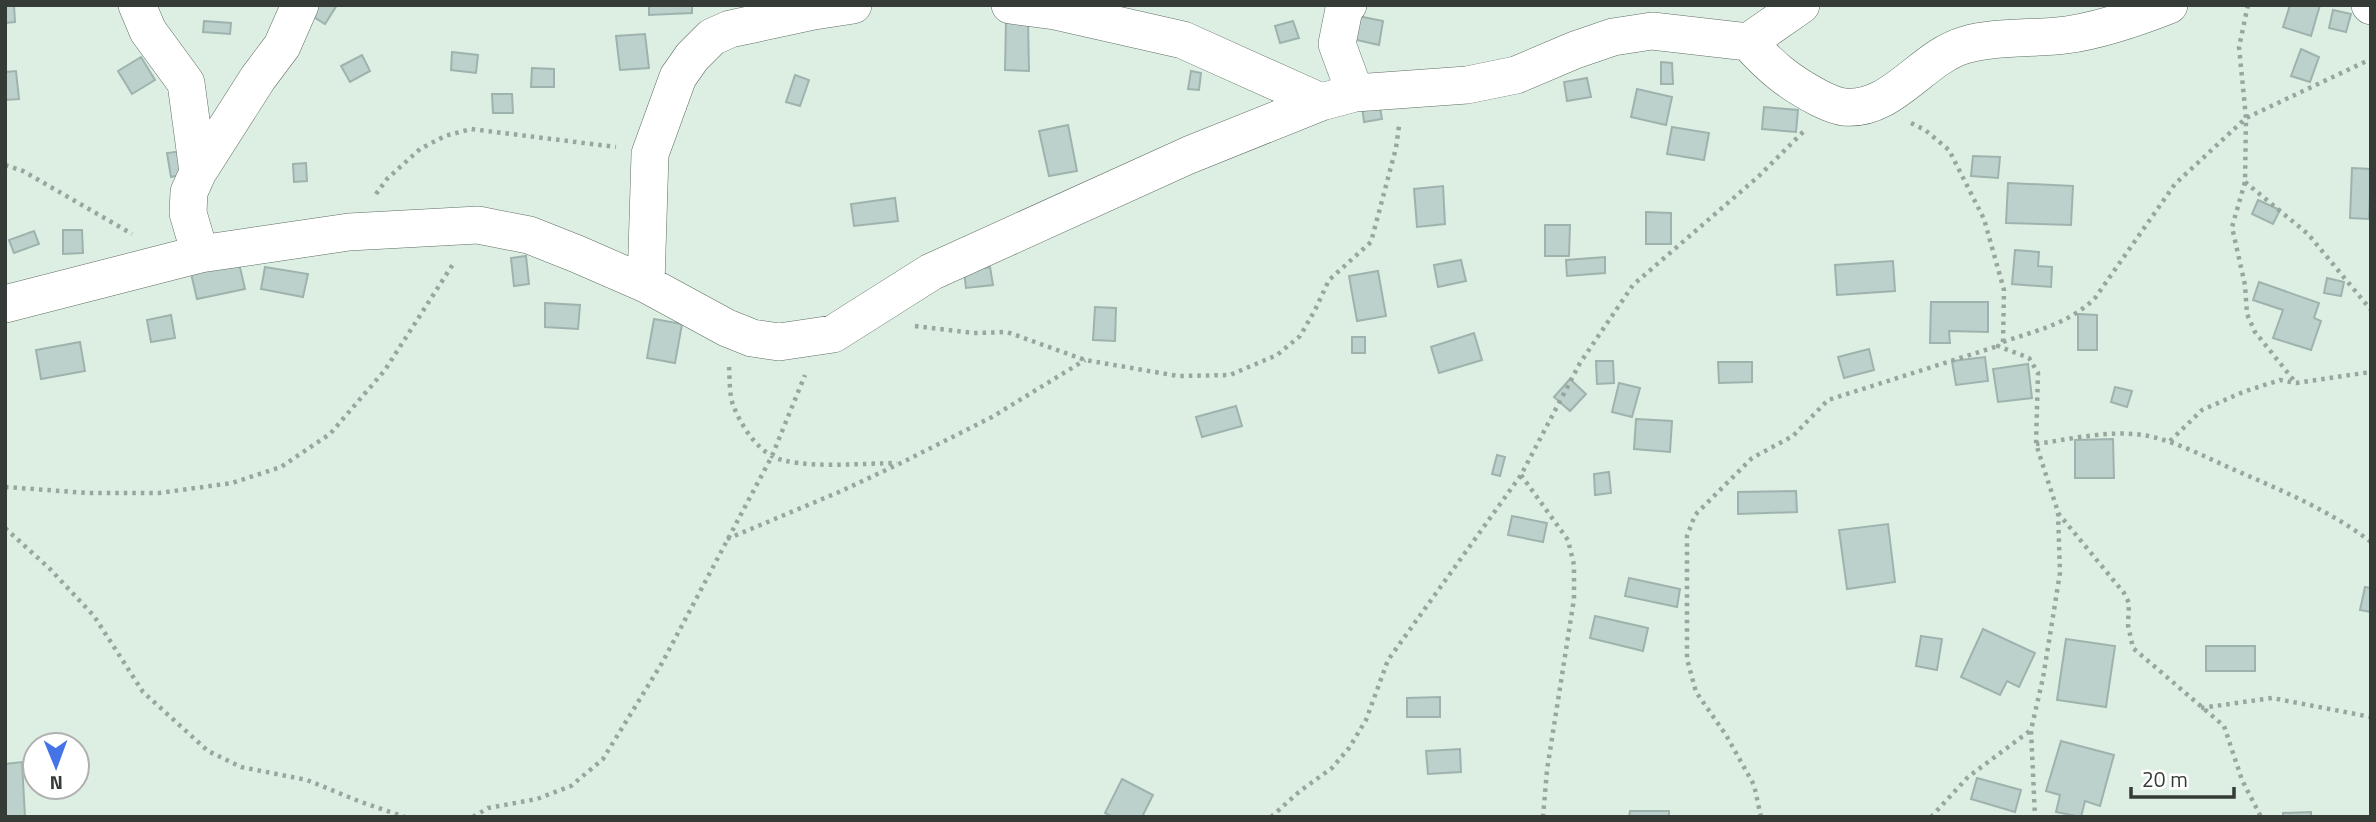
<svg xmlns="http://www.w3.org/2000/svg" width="2376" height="822" viewBox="0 0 2376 822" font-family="'Titillium Web',sans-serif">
<rect width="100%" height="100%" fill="#ddefe3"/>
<path fill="#bcd1cb" stroke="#9fb3ae" stroke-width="2" d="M5 5H14L15 22 5 23Z
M310 5H337L325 24 306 12Z
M649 5H692V13L649 15Z
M2290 5H2320L2311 36 2283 27Z
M2333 10 2351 14 2346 32 2329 28Z
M1353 15 1383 21 1379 45 1348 38Z
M1006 20H1028L1029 71 1005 70Z
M204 21 231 23 230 34 203 32Z
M1293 21 1299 38 1280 43 1275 26Z
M645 34 649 68 620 70 616 36Z
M2301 49 2319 57 2310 82 2291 76Z
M452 52 478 55 476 73 451 70Z
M362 55 370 71 350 82 341 66Z
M141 57 155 80 132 94 118 71Z
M1661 62 1672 63 1673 84H1661Z
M532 68 554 69V87H531Z
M16 71 19 99 5 100V72Z
M1191 71 1201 73 1199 90 1188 89Z
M795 75 809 80 800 106 786 102Z
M1587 78 1591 97 1567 101 1564 82Z
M1637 89 1672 97 1666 125 1631 117Z
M492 94H512L513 113H493Z
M1378 96 1382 119 1364 122 1361 98Z
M1764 107 1798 110 1796 132 1762 129Z
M1068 125 1077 171 1049 176 1039 131Z
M1672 127 1709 133 1704 160 1667 154Z
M182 151 185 174 171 177 167 153Z
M1973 156 2000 157 1998 178 1971 176Z
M306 163 307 181 294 182 293 164Z
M2352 168 2371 169 2369 219 2350 218Z
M2008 183 2073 186 2071 225 2006 223Z
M1443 186 1445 224 1417 227 1414 189Z
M895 198 898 221 854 226 851 204Z
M2258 200 2280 210 2273 224 2252 214Z
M1646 212 1671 213V244H1646Z
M1545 225H1570L1569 256H1545Z
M63 230H82L83 253 63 254Z
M34 231 39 244 14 253 9 240Z
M2015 250 2039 252 2038 266 2052 267 2051 287 2012 284Z
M526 256 529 284 514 286 511 258Z
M1605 257V273L1567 276 1566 260Z
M238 259 245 289 197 299 190 269Z
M1461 260 1466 281 1438 287 1434 265Z
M1893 261 1895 291 1837 295 1835 265Z
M265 267 308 274 303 297 261 289Z
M990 267 993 285 966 288 964 271Z
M1378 271 1386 316 1357 321 1349 276Z
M2327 278 2344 282 2341 296 2324 293Z
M2259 282 2319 303 2314 318 2321 321 2311 350 2273 338 2283 310 2253 300Z
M1931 302H1988V332L1949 331 1950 343H1930Z
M545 303 580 305 578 329 545 327Z
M1095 307 1116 308 1115 341 1093 340Z
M2078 314 2097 315V350H2078Z
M171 315 175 338 151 342 147 320Z
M654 319 682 324 675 363 647 358Z
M1474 333 1482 360 1439 373 1431 347Z
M1352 337H1365V353H1352Z
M80 342 85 371 41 379 36 350Z
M1869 349 1874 370 1844 378 1838 357Z
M1985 357 1988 381 1956 385 1952 361Z
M1596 361H1613L1614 383 1597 384Z
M1718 362H1752V382L1719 383Z
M2028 364 2032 398 1998 402 1993 369Z
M1570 379 1586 394 1570 411 1554 397Z
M1619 383 1640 388 1632 417 1612 412Z
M2115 387 2132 391 2127 407 2111 402Z
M1236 406 1242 426 1202 437 1196 417Z
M1636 419 1672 421 1670 452 1634 449Z
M2113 439 2114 478H2075V440Z
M1497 455 1505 457 1500 476 1492 474Z
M1609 472 1611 493 1595 495 1594 474Z
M1796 491 1797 512 1738 514V492Z
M1512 516 1547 523 1543 542 1508 535Z
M1888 524 1895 582 1847 589 1839 530Z
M1629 578 1680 589 1677 607 1625 596Z
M2365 587 2371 588V612L2360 610Z
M1595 616 1648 628 1643 651 1590 638Z
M1983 629 2035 653 2019 687 2007 681 2000 695 1961 677Z
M1921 636 1942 639 1937 670 1916 666Z
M2066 639 2115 646 2106 707 2057 700Z
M2206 646H2255V671H2206Z
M1440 697V717H1407V698Z
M2061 741 2114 755 2100 806 2085 801 2081 817 2056 812 2060 795 2046 791Z
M1460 749 1461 772 1428 774 1426 751Z
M22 762 25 817H5V764Z
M1977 778 2021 790 2015 812 1971 799Z
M1122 779 1153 795 1142 817H1113L1105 813Z
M1630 811H1669V817H1629Z
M2311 812V817H2283V813Z"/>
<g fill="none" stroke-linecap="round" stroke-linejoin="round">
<defs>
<path id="street" d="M137 5 148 31 186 83 198 172
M1010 5 1055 11 1183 40 1321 102
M1348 5 1344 9 1337 44 1355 93
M2370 5 2371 6
M1748 42C1772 68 1787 81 1819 98 1827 102 1835 106 1844 107 1892 112 1922 57 1965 45 1993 36 2036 39 2066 35 2102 30 2136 18 2169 5
M200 254 188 213 189 192 198 172 258 78 282 46 300 5
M646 284 650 154 678 77 692 57 712 37 730 29 814 11 853 5
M5 304 200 254 349 232 478 225 529 235 577 254 646 284 727 328 752 338 779 342 833 334 931 272 1189 155 1321 102 1355 93 1467 85 1516 75 1575 50 1613 37 1652 31 1748 42 1801 5"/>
</defs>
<use href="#street" stroke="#5e6d63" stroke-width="38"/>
<path stroke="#99a69e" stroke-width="4.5" stroke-dasharray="3.5 5" stroke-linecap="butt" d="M2248 5 2239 47 2246 118 2245 182 2232 227 2245 285 2247 314 2255 332 2296 383
M1911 123 1925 130 1949 150 1984 219 2004 290 2003 342 1998 346 2029 358 2038 373 2036 444 2058 512 2060 573 2043 678 2031 730 2035 817
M5 165 23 171 132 234
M2245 182 2308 234 2371 310
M376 194 387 179 420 149 445 136 471 129 616 147
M915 326 974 333 1007 332 1085 360 1178 376 1230 375 1251 366 1277 355 1300 336 1315 310 1329 280 1371 242 1396 148 1399 126
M2003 342C2037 330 2069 324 2095 298L2175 184 2246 118 2371 59
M729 367C730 379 729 393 733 405 740 423 754 446 772 456 797 470 866 463 897 463
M2170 441 2202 410 2243 392 2280 380 2296 383 2371 372
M2036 444C2071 439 2108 430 2143 435 2173 440 2201 455 2228 467 2278 489 2328 509 2371 542
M1521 475 1568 540 1574 565V599L1547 770 1543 817
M5 487 88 493H159L232 483 281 467 330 434 385 370 455 261
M2058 513 2124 593 2129 603 2128 625 2133 648 2224 726 2242 780 2261 817
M5 528 49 568 94 616 143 692 208 751 241 767 307 780 361 802 405 817
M727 539 839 492 901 463 992 417 1085 360
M2201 708 2272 698 2371 717
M473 817 488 808 537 799 571 786 603 759 662 663 772 456 805 375
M1271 817 1300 791 1332 768 1349 748 1366 720 1388 660 1521 475 1580 363 1633 285 1759 176 1806 129
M1761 817 1754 785 1726 735 1696 692 1687 659V536L1695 515 1752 458 1793 436 1828 400 1998 346
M1931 817 1968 777 2031 730"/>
<use href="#street" stroke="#fff" stroke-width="37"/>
</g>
<rect width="2376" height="822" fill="none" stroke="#353c38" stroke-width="14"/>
<g transform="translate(56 766) rotate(179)"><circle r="33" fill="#ffffff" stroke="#aeb1af" stroke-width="2"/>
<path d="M0-5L12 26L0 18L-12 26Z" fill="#4474e5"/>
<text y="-10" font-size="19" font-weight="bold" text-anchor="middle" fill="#353c38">N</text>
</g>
<path d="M2131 787v10h103v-10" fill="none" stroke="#353c38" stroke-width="3.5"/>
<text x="2142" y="787" font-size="21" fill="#353c38" stroke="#ffffff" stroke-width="5" paint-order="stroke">20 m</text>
</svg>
